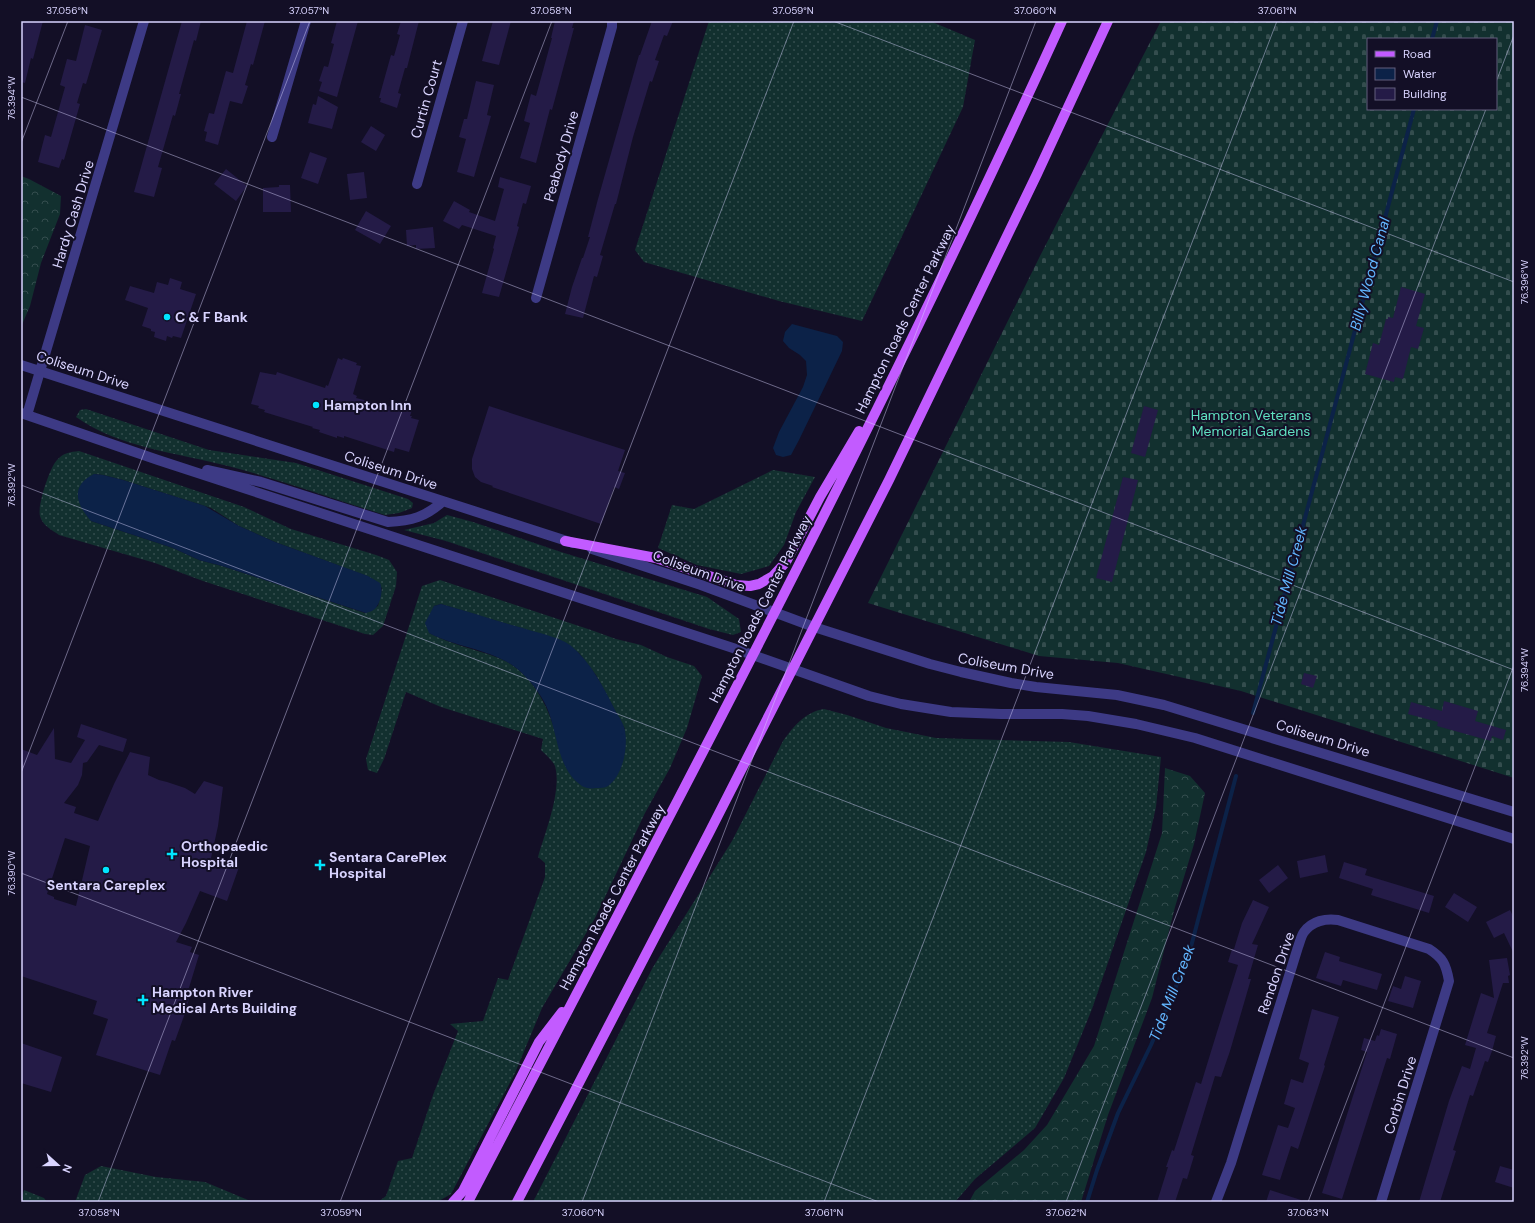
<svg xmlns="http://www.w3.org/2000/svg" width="1535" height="1223" viewBox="0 0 1535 1223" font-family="'DM Sans',sans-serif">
<defs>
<pattern id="grass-dots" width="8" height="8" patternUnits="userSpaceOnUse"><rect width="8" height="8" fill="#12302f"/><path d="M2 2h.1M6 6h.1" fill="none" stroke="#344d4e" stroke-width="1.8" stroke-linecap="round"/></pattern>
<pattern id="forest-crowns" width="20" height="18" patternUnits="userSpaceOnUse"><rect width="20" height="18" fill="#12302f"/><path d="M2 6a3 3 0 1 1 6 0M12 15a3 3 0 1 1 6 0" fill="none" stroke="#344d4e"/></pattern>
<pattern id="cemetery-stones" width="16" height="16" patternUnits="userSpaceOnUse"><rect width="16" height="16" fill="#12302f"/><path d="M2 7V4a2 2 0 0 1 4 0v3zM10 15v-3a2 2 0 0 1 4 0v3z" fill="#344d4e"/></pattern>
</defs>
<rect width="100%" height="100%" fill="#130f26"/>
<path fill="url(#grass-dots)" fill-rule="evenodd" d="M709 21H930L975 40 963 107 862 321 779 301 644 262 635 250Z
M86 409 209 450 296 463 408 499 413 503 412 508 399 513 385 515C333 499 281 480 228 466 178 453 120 448 76 417L80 410Z
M79 451 244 507 291 529 376 555 389 560 397 572 396 586 383 626 373 635 365 634 203 581 155 563 59 535C52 530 42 525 40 516 37 506 50 467 57 460 63 453 70 452 79 451ZM94 474 103 475 123 480 211 508 239 526 275 542 367 576 382 588 378 606 365 613 222 566 199 560 173 548 91 521Z
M773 470 815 477 796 512 784 545 769 566 741 574 697 565 658 548 672 505 694 509Z
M447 515 473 522 561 552 707 597 739 619 741 632 733 635 709 629 446 541 404 530 434 523Z
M440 580 591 630 616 639 641 645 667 657 694 666 702 676 687 728 670 768 645 813 595 918 542 1008 515 1073 451 1194 437 1202H378L386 1196 398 1161 412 1158 433 1095 458 1031 450 1024 483 1021 498 978 508 980 545 877V863L538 857C545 833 562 791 555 766 553 761 545 754 541 750L543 739 441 707 406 692 384 759 377 773 368 770 366 759 422 586ZM441 604 550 637 579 653 596 675 625 729 554 728C545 699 527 668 496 657 474 649 450 644 429 633L434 606Z
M824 709 847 715 886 728 936 738 1069 742 1161 757 1156 807 1146 852 1092 1009 1064 1078 1035 1128 975 1179 955 1202H533L653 967 732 841 783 741C794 726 805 712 824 709Z
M101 1166 156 1177 205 1182 248 1200 256 1202H75L85 1175Z
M24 1190 44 1198 47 1202H21Z"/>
<path fill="url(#forest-crowns)" d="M21 176 29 179 61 196 60 214 41 263 30 306 21 327Z
M1165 768 1190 776 1205 793 1194 844 1175 907 1152 998 1108 1115 1081 1202H969L975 1191 1024 1150 1047 1125 1094 1046 1162 833Z"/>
<path fill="url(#cemetery-stones)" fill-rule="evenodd" d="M1161 21H1514V778L1241 691 1118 663 1039 656 868 603 1040 256ZM1368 39H1496V109H1368Z"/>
<path fill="#0c2248" d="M792 324 837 336 843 342 842 351 799 440 791 455 783 457 776 455 773 448 779 432 803 387 807 375 806 361 800 355 789 348 783 341 785 332Z
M94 474 103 475 123 480 205 506 239 526 275 542 368 576 380 583C383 589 381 601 377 606 375 610 370 612 366 613L222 566 199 560 173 548 91 521C76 504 70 486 94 474Z
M441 604C467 611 493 620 519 627 534 632 557 636 570 645 591 662 604 688 616 712 619 717 624 724 625 731 628 748 623 775 608 786 605 788 600 788 596 788 592 789 585 788 582 786 558 770 558 737 549 713 544 698 533 684 522 673 497 649 459 649 429 633L425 623 434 606Z"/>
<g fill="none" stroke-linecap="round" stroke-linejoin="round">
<path stroke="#0c2248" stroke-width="4" d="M1432 39 1437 21
M1253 713 1414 109
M1087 1202 1097 1170 1118 1113 1151 1045 1188 958 1236 776"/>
</g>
<path fill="#241b47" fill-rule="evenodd" d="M21 21H43L33 59 31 58 25 83 21 82Z
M182 21H201L196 41 194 40 179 94H181L175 116 173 115 158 167 162 168 154 197 134 192Z
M247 21H265L253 65 251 64 245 85 248 86 242 104 230 101 218 145 205 141 207 132 204 131 209 113 214 114 226 71 233 73Z
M337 21H358L337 97 319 91 322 82 319 81 324 66 328 67 334 44 331 43Z
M401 21H419L407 68H405L398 93 401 94 397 108 380 102 381 98H379L391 55 394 56 400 35 397 34Z
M493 21H511L499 65 482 61Z
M555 21H574L572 28H574L552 110 550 109 536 163 520 158 530 123 524 121 531 94 536 96 552 38H551Z
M652 21H673L667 36 664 35 655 60 659 61 652 82 650 81 633 137 616 204H615L600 255 603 256 597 277 594 276 583 318 565 314 572 287 582 258H583L590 237H588L598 199 639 55H640Z
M85 25 102 30 86 84 83 83 77 103 80 104 64 160 62 159 59 168 38 162 45 135 51 137 65 87 60 85 67 59 76 61Z
M476 81 494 85 487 115 491 116 474 177 457 172 466 139 459 137 464 119H467Z
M318 96 338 107 332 129 308 123 313 104 316 105Z
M371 126 385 135 376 151 361 142Z
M310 152 327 158 318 184 301 178Z
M226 169 247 186 236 201 214 184Z
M364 172 367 198 350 200 347 174Z
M500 177 531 186 526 204 523 203 517 226 519 227 499 297 482 293 494 249 493 248 496 236 462 225 459 229 443 221 454 201 470 210 469 212 495 221 504 189 498 187Z
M279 185H290L291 212H263V188L279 187Z
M366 211 391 226 380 244 355 230Z
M433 227 435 248 416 249V245L407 246 406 230Z
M170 278 182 282 180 289 196 294 181 338 173 336 172 338 167 336 166 341 154 337 155 332 151 331V329L142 326 148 308 125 300 130 286 154 293 157 282 168 285Z
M1401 287 1425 294 1416 326 1424 328 1418 349 1411 347 1403 379 1395 377 1394 382 1365 374 1373 343 1379 345 1386 319H1388V317L1393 318Z
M338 358 342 360 343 358 357 363 356 365 361 366 353 394 357 396 356 398 392 407 394 402H402L408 405 412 410 410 416H412L411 418 419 420 409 452 395 448 394 452 344 436V438L337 436V438L319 432 320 430 312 428 313 427 264 412 265 410 258 408 259 406 251 404 260 372 276 375 277 372 325 388 326 385 328 386Z
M489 406 625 450 618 471 625 473 619 489 614 487 601 524 492 487 493 486 481 482 475 477 472 469V459Z
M1144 406 1158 410 1145 457 1131 453Z
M1123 477 1138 480 1112 582 1096 578Z
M1304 673 1317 676 1313 688 1301 684Z
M1444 701 1478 711 1475 721 1506 730 1503 740 1492 736 1491 741 1437 726 1438 722 1408 714 1411 702 1442 711Z
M81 724 127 739 123 752 99 745 87 762 83 763 82 775 78 785 64 803 76 807 74 813 98 821 114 784 130 752 150 757 148 775 159 780 167 782 185 788 195 794 204 781 223 787 218 826 211 858 239 867 227 901 200 891 186 923 176 942 192 947 190 952 199 955 188 991 191 992 184 1016 175 1041 172 1040 160 1075 96 1055 108 1019 93 1014 97 1001 21 976V749L37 755 54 728 55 759 71 763 85 740 77 737ZM65 838 90 846 76 906 54 899V897L47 894Z
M1325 855 1328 872 1300 878 1297 861Z
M1344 862 1367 869 1365 875 1434 896 1429 913 1371 895 1373 889 1339 878Z
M1278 865 1288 878 1269 893 1259 880Z
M1454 893 1477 907 1468 922 1445 907Z
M1253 900 1269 907 1252 944 1258 945 1248 979H1251L1230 1051 1221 1077 1215 1076 1191 1155 1194 1156 1187 1179 1183 1178 1175 1202H1157L1168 1167H1166L1172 1150 1174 1151 1196 1082 1201 1084 1217 1032 1238 965 1228 962 1232 949H1234L1242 923Z
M1510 910 1514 918V954L1504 933 1494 938 1486 922Z
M1325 952 1340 957 1339 961 1382 974 1377 990 1343 980 1341 986 1316 978Z
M1507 958 1510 975 1508 976 1509 983H1503L1487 1033 1496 1036 1492 1051 1488 1062 1485 1061 1473 1096 1470 1095 1453 1150 1456 1151 1440 1202H1419L1449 1101 1462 1066 1470 1069 1476 1048 1465 1045 1481 993 1494 998 1489 960Z
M1405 976 1421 981 1413 1008 1388 1001 1393 986 1401 989Z
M1312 1009 1339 1017 1324 1065 1325 1066 1298 1149 1291 1146 1280 1180 1262 1175 1278 1125 1288 1128 1295 1108 1284 1104 1291 1079 1303 1083 1309 1063 1299 1059Z
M1381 1029 1397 1034 1390 1059 1387 1058 1342 1199 1322 1193 1367 1052 1361 1050 1364 1038 1375 1041 1377 1035 1379 1036Z
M21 1043 62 1057 51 1092 21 1083Z
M1500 1166 1514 1170V1188L1495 1182Z
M1270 1190 1301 1200 1300 1202H1266Z"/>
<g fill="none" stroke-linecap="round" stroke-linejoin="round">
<path stroke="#3d3a85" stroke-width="10" d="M272 137 306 21
M417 184 463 21
M536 298 612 27V21
M1216 1202 1231 1163 1298 947C1300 942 1301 936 1304 932 1312 921 1326 918 1338 920L1429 949C1443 958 1446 964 1449 981L1381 1202"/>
<path stroke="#3d3a85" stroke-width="10" d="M21 365 573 543
M21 413 158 460 733 648 869 696 901 704 951 712 1001 714H1062L1088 716 1136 724 1195 738 1514 839
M27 415 144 21
M207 470 261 482 388 522C411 521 426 517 443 501
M592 549 701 585 814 627 930 664 961 672 1011 683 1036 687 1117 695 1164 705 1514 812"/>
<path stroke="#c25bff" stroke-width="10" d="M565 541 656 558 736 585 750 586 759 584 773 576 786 562 820 497 859 431
M453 1202 463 1191 539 1042 562 1012
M468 1202C538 1066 610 931 680 796 813 540 943 283 1062 21
M517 1202 709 833 889 480 1037 174 1108 21"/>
</g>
<path fill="none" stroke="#d9d4ff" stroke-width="1" stroke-opacity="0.45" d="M833 21 1514 282M1496 82 1514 35M21 97 1514 670M21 143 68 21M21 485 1514 1058M21 773 310 21M21 873 879 1202M98 1202 552 21M340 1202 794 21M582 1202 1036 21M824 1202 1277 21M1066 1202 1486 109M1308 1202 1514 665"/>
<g fill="#00e5ff" stroke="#130f26" stroke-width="1.5">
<circle cx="167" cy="317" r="4"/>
<circle cx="316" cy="405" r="4"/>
<path d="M170 848h4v4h4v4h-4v4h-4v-4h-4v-4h4z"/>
<path d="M318 859h4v4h4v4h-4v4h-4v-4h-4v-4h4z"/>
<circle cx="106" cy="870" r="4"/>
<path d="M141 994h4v4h4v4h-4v4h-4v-4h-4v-4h4z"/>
</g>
<g text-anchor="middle" stroke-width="4" stroke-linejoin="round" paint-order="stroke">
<g font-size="14" fill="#d9d4ff" stroke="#130f26">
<text transform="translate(426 99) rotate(-74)" y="5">Curtin Court</text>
<text transform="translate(561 156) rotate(-74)" y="5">Peabody Drive</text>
<text transform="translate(73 214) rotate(-73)" y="5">Hardy Cash Drive</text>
<text transform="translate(905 319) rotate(-64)" y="5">Hampton Roads Center Parkway</text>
<text transform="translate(83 370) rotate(18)" y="5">Coliseum Drive</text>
<text transform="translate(391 470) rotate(18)" y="5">Coliseum Drive</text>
<text transform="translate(699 571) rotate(20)" y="5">Coliseum Drive</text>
<text transform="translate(760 609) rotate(-63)" y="5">Hampton Roads Center Parkway</text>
<text transform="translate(1006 666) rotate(10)" y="5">Coliseum Drive</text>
<text transform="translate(1323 738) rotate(17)" y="5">Coliseum Drive</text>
<text transform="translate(612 897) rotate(-62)" y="5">Hampton Roads Center Parkway</text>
<text transform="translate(1276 973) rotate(-71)" y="5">Rendon Drive</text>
<text transform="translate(1400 1095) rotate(-73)" y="5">Corbin Drive</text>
</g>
<g font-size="14" font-weight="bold" fill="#d9d4ff" stroke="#130f26" text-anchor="start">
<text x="175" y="322">C &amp; F Bank</text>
<text x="324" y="410">Hampton Inn</text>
<text x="181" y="851">Orthopaedic<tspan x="181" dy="16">Hospital</tspan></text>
<text x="329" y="862">Sentara CarePlex<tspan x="329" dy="16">Hospital</tspan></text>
<text x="106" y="890" text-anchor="middle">Sentara Careplex</text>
<text x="152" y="997">Hampton River<tspan x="152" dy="16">Medical Arts Building</tspan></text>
</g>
<g font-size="14" fill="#5fe0c0" stroke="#130f26">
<text x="1251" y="420">Hampton Veterans<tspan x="1251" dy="16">Memorial Gardens</tspan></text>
</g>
<g font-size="15" font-style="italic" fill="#62b6ff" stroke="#130f26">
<text transform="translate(1370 274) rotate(-75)" y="5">Billy Wood Canal</text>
<text transform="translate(1289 576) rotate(-75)" y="5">Tide Mill Creek</text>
<text transform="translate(1172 993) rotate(-69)" y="5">Tide Mill Creek</text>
</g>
</g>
<rect width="1535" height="1223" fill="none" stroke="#130f26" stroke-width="44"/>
<rect x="1367" y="38" width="130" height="72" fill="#130f26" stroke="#625e7d"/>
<rect x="1375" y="51" width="20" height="6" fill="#c25bff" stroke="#625e7d"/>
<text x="1403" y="58" font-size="12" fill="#d9d4ff">Road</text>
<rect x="1375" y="68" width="20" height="12" fill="#0c2248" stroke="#625e7d"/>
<text x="1403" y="78" font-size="12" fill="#d9d4ff">Water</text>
<rect x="1375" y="88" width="20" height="12" fill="#241b47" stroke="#625e7d"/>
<text x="1403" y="98" font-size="12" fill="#d9d4ff">Building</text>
<g transform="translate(58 1165) rotate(111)" stroke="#130f26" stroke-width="3" paint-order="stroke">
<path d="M0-3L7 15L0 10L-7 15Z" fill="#d9d4ff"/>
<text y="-6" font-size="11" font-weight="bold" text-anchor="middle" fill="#d9d4ff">N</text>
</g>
<rect x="22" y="22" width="1491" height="1179" fill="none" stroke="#d9d4ff" stroke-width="1.5"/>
<g font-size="10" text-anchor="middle" fill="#d9d4ff">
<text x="67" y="14">37.056°N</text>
<text x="309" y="14">37.057°N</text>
<text x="551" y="14">37.058°N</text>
<text x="793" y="14">37.059°N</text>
<text x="1035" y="14">37.060°N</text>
<text x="1277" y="14">37.061°N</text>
<text transform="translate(11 98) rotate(-90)" y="4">76.394°W</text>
<text transform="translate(1524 282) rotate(-90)" y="4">76.396°W</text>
<text transform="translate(11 485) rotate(-90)" y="4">76.392°W</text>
<text transform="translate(1524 670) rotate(-90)" y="4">76.394°W</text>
<text transform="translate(11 873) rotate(-90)" y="4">76.390°W</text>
<text transform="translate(1524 1058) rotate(-90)" y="4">76.392°W</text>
<text x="99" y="1216">37.058°N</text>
<text x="341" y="1216">37.059°N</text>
<text x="583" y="1216">37.060°N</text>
<text x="824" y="1216">37.061°N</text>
<text x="1066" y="1216">37.062°N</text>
<text x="1308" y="1216">37.063°N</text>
</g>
</svg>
